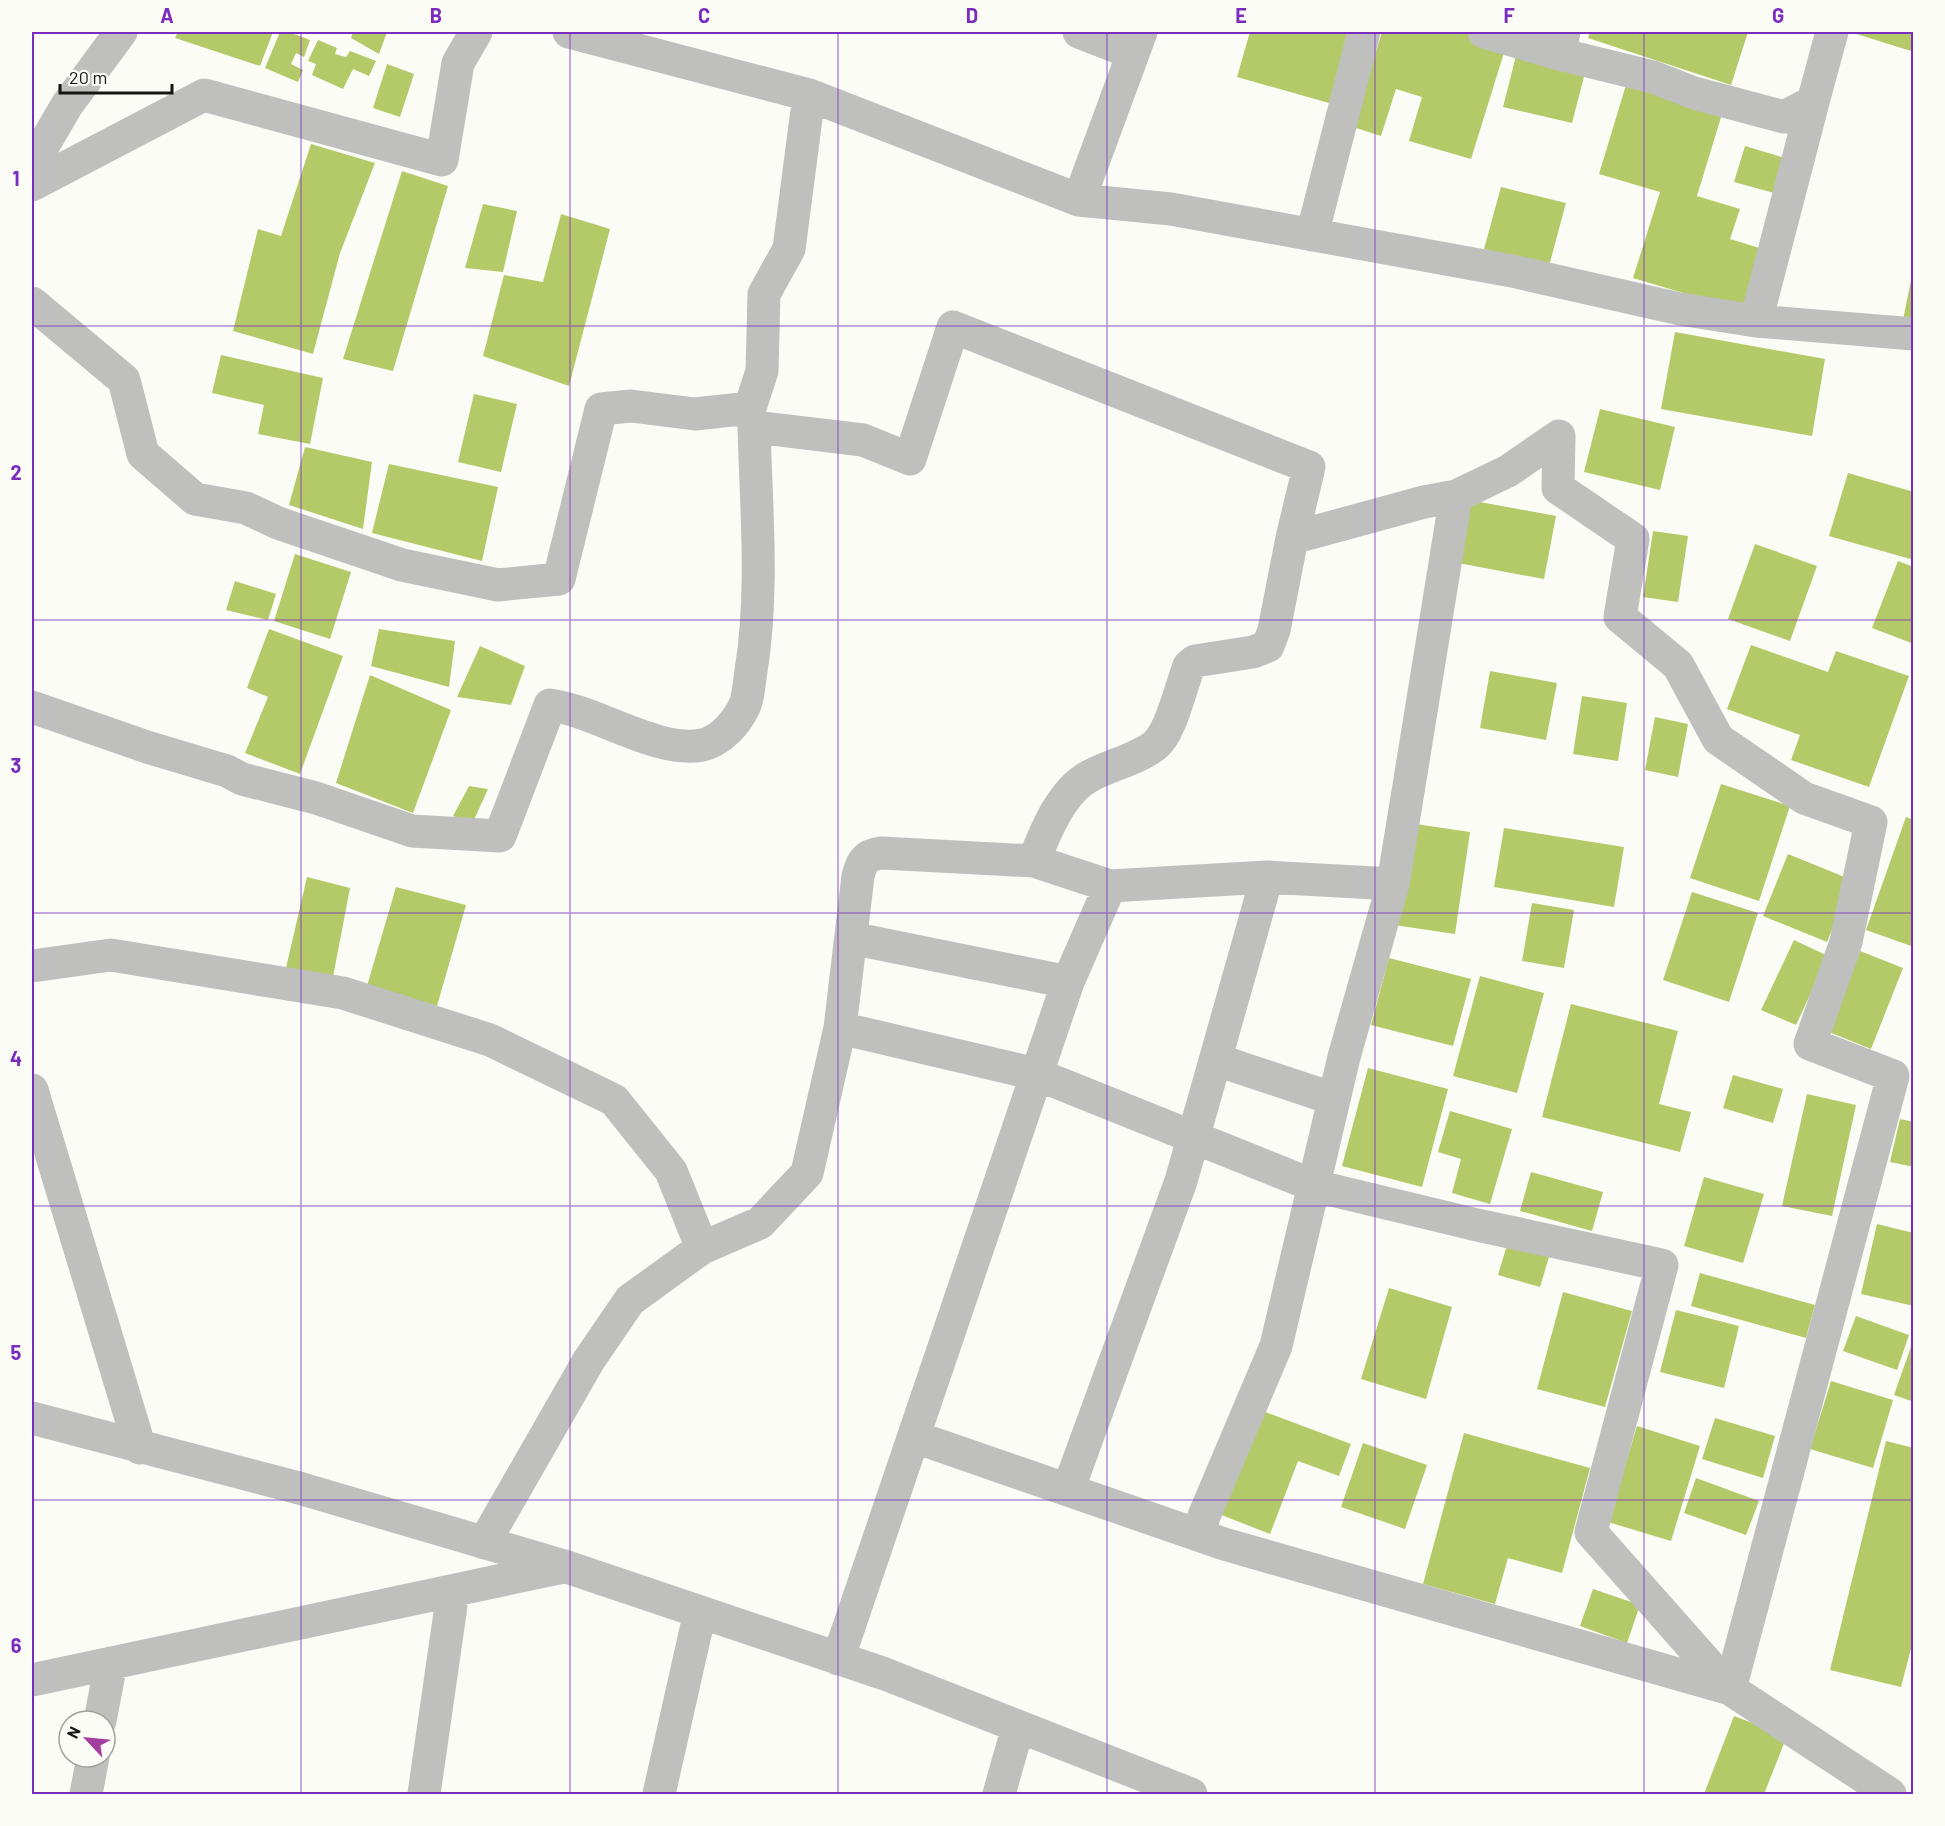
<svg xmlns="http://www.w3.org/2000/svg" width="1945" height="1826" viewBox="0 0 1945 1826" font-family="Barlow,sans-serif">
<rect width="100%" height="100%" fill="#fafcf5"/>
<path fill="#b4ca69" d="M178 32H273L260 66 175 38Z
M280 32H289L310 40 304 57 296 53 291 64 303 70 298 82 265 68Z
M353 32H387L379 54 351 38Z
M1250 32H1350L1329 103 1237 77Z
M1382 32H1468L1507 43 1471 159 1409 141 1422 97 1396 89 1381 136 1353 127Z
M1590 32H1748L1731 85 1588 38Z
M1850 32H1914V43L1911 51Z
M318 40 337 48 335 54 346 57 350 51 376 61 369 76 353 69 343 89 312 75 316 64 308 61Z
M1517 52 1586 69 1572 123 1503 107Z
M387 64 414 74 400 117 373 108Z
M1626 85 1722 114 1697 196 1740 209 1730 239 1766 250 1747 312 1633 278 1660 192 1599 174Z
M311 144 375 163 340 253 313 354 233 331 258 229 281 236Z
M1745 146 1785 158 1774 193 1734 182Z
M402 171 448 186 393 371 343 359Z
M1501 187 1566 203 1549 266 1484 249Z
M483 204 517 211 503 272 465 268Z
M561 214 610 229 569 386 483 356 504 275 543 282Z
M1912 275H1914V322L1903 320Z
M1675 332 1825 359 1812 436 1661 409Z
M221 355 323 378 310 444 258 434 264 405 212 393Z
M474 394 517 404 501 472 458 462Z
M1600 409 1675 427 1660 490 1584 472Z
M305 447 372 462 363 529 289 505Z
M389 464 498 487 482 561 372 533Z
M1848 473 1914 492V560L1829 536Z
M1469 500 1556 516 1544 579 1458 563Z
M1653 531 1688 536 1678 602 1643 597Z
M1755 544 1817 566 1790 641 1728 619Z
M295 554 351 572 330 639 274 621Z
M1898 561 1914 567V644L1872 628Z
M235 581 276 594 268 620 226 610Z
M269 629 343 656 300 774 245 753 268 697 247 688Z
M379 629 455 641 449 687 371 666Z
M1751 645 1828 672 1836 651 1909 676 1869 787 1791 760 1800 735 1727 709Z
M480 646 525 666 511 705 457 697Z
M1490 671 1557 683 1546 740 1480 728Z
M370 675 451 710 413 813 336 783Z
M1582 696 1627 703 1618 761 1573 754Z
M1655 717 1688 724 1678 777 1645 770Z
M1721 784 1790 806 1759 901 1690 878Z
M469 786 488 789 473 822 453 816Z
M1906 817 1914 820V947L1866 930Z
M1409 823 1470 832 1455 934 1394 925Z
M1504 828 1624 847 1614 907 1494 887Z
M1788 854 1852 880 1827 942 1763 916Z
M307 877 350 888 333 977 286 968Z
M396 887 466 905 437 1006 367 986Z
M1692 892 1758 913 1729 1002 1663 980Z
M1532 903 1574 910 1564 968 1522 961Z
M1794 940 1828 956 1796 1025 1761 1010Z
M1860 951 1903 968 1871 1049 1829 1032Z
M1389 958 1471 979 1453 1046 1371 1025Z
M1480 976 1544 993 1517 1093 1453 1076Z
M1571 1004 1678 1031 1659 1104 1691 1112 1680 1152 1542 1117Z
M1368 1068 1448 1089 1422 1187 1342 1166Z
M1733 1075 1783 1089 1773 1123 1723 1108Z
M1807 1094 1856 1105 1832 1216 1782 1206Z
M1450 1111 1512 1129 1490 1204 1452 1193 1461 1159 1438 1152Z
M1900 1119 1914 1122V1167L1890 1162Z
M1531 1172 1603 1192 1592 1231 1520 1211Z
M1704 1177 1764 1194 1743 1263 1684 1246Z
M1877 1224 1914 1233V1306L1861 1294Z
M1507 1245 1549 1257 1540 1287 1498 1275Z
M1700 1273 1815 1305 1806 1338 1691 1306Z
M1389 1288 1452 1307 1426 1399 1361 1379Z
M1563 1292 1632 1311 1605 1407 1537 1389Z
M1676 1310 1739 1326 1724 1388 1660 1372Z
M1856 1316 1909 1335 1897 1370 1843 1351Z
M1913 1341 1914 1342V1402L1894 1395Z
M1831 1381 1893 1400 1873 1468 1810 1449Z
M1257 1409 1351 1444 1339 1476 1298 1461 1270 1534 1219 1514Z
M1715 1418 1775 1436 1763 1478 1702 1459Z
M1637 1426 1700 1446 1671 1541 1608 1522Z
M1464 1433 1590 1468 1562 1573 1508 1558 1495 1604 1423 1584Z
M1886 1441 1914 1448V1637L1901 1687 1830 1670Z
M1363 1443 1427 1465 1405 1529 1341 1507Z
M1696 1478 1759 1501 1746 1535 1684 1513Z
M1593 1589 1640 1605 1627 1643 1580 1626Z
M1734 1716 1787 1736 1764 1794H1704Z"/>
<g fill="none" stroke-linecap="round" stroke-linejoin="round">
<path stroke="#bfc0bd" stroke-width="33" d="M569 32 809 95 1079 200 1171 209 1512 271 1680 309 1756 321 1914 334
M1079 32 1133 53
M1484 32 1559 54
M1564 32 1559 54 1653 77 1694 93 1784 117 1813 102 1832 32
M32 165 67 105 121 32
M32 185 204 95 442 160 458 63 476 32
M1079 200 1141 32
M1312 235 1364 32
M32 303 124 380 143 454 195 499 246 508 278 523 402 565 498 585 559 579 601 409 631 406 695 414 750 408 762 371 764 294 789 249 809 95
M1756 321 1813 102
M1559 436 1558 488 1633 539 1620 617 1678 665 1718 739 1804 798 1871 822 1846 942 1810 1044 1893 1076 1730 1689
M32 707 147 747 227 771 242 779 316 798 412 831 500 836 550 705C596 711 658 754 702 745 721 741 736 723 744 707 749 697 749 682 751 671 764 591 756 507 754 427L863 440 910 459 953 327 1309 467 1292 538 1424 502 1456 496 1508 471 1559 436
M1110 886 1267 877 1393 884
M851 938 1068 982
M32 966 111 955 343 993 490 1040 614 1100 671 1171 702 1248
M840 1028 1036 1074 1315 1186 1473 1224 1662 1265 1591 1532 1730 1689 1890 1794
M1217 1060 1334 1099
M32 1090 140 1448
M32 1418 299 1488 564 1566 885 1674 1191 1794
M915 1437 1224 1544 1730 1689
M1068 1490 1181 1181 1267 877
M1199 1535 1204 1516 1276 1346 1344 1057 1393 884 1456 496
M484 1543 589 1360 630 1300 702 1248 760 1223 807 1173 840 1028 858 876C862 861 865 855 882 853L1034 861C1045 832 1062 789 1092 775 1111 765 1137 759 1154 746 1171 734 1181 686 1189 666L1195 661 1253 652 1268 646 1274 630 1292 538
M838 1659 1068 982 1110 886 1034 861
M32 1680 563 1567
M100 1721 111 1663
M86 1794 93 1757
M424 1794 453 1592
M659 1794 700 1612
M999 1794 1018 1727"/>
</g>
<path fill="none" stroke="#7b2cbf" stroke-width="1.5" stroke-opacity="0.55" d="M301 32V1794M570 32V1794M838 32V1794M1107 32V1794M1375 32V1794M1644 32V1794M32 326H1914M32 620H1914M32 913H1914M32 1206H1914M32 1500H1914"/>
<rect width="1945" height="1826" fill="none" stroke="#fafcf5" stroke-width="66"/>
<g transform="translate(87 1739) rotate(296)"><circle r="28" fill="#fafcf5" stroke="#9ea09b" stroke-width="1.5"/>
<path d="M0-4.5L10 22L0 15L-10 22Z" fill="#a63ea1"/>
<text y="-9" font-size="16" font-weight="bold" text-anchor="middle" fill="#151614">N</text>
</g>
<path d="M60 84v9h112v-9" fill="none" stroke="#151614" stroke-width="3"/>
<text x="69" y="84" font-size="18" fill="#151614" stroke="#fafcf5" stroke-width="4.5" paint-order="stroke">20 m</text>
<rect x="33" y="33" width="1879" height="1760" fill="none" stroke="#7b2cbf" stroke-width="2"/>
<g font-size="20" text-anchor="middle" font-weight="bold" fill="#7b2cbf">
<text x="167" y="23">A</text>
<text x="436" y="23">B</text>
<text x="704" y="23">C</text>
<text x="972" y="23">D</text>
<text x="1241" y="23">E</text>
<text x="1509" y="23">F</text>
<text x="1778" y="23">G</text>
<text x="16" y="186">1</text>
<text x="16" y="480">2</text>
<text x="16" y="773">3</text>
<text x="16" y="1066">4</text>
<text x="16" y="1360">5</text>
<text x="16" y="1653">6</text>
</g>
</svg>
